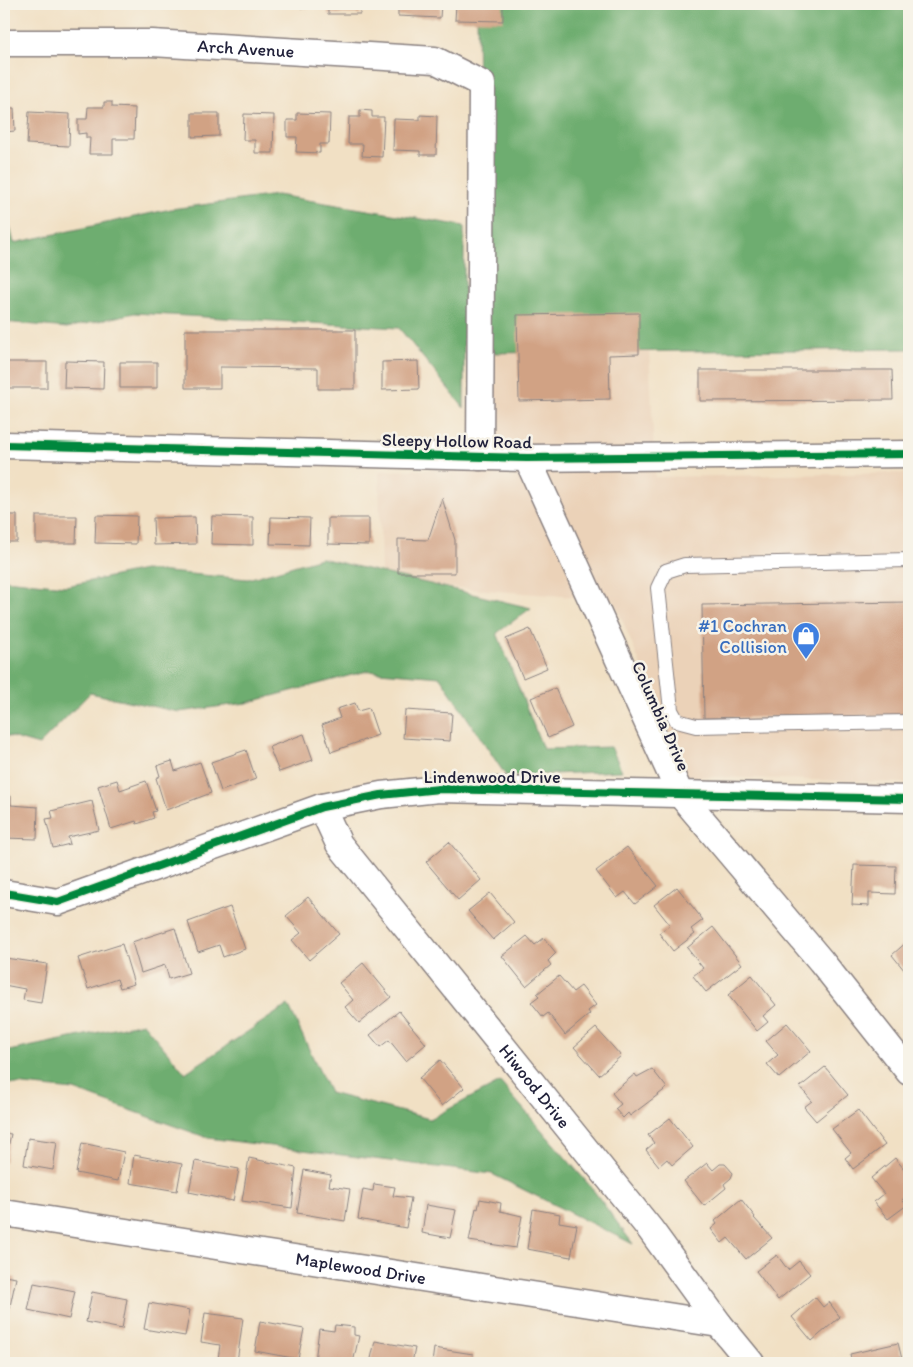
<svg xmlns="http://www.w3.org/2000/svg" width="913" height="1367" viewBox="0 0 913 1367" font-family="Itim,sans-serif">
<rect width="100%" height="100%" fill="#f7f3e8"/>
<filter id="ink" filterUnits="userSpaceOnUse"><feTurbulence type="fractalNoise" baseFrequency=".02" numOctaves="2"/><feDisplacementMap in="SourceGraphic" scale="10" xChannelSelector="R" yChannelSelector="G"/><feConvolveMatrix kernelMatrix="1 2 1 2 8 2 1 2 1" color-interpolation-filters="sRGB"/></filter>
<filter id="wash" filterUnits="userSpaceOnUse"><feTurbulence type="fractalNoise" baseFrequency=".0096" numOctaves="4" result="noise"/><feDisplacementMap in="SourceGraphic" scale="20" xChannelSelector="R" yChannelSelector="G"/><feGaussianBlur stdDeviation="1.12" result="paint"/><feColorMatrix in="noise" values="0 0 0 0 0 0 0 0 0 0 0 0 0 0 0 0 0 1.4 0 .05"/><feComposite in="paint" operator="in"/></filter>
<g filter="url(#wash)">
<rect width="100%" height="100%" fill="#f1e0c4"/>
<path fill="#ebd2b8" d="M492 303H647L655 477 909 473V783L686 776 614 600 381 582 379 471 485 468Z"/>
<path fill="#6ead6f" stroke="#486855" d="M477 4H909V349L480 353Z
M277 195 464 226V408L399 328 134 313 67 328 4 322V202L14 243 171 209Z
M321 558 531 608 497 633 543 749 611 747 622 771 506 776 440 677 367 671 246 703 179 712 90 693 39 745 4 735V580L66 586 144 570 248 579Z
M288 1005 330 1093 430 1119 500 1082 591 1187 633 1244 492 1174 208 1138 74 1090 4 1083V1052L143 1023 185 1073Z"/>
<g id="blocks">
<path fill="#d1a284" d="M301 4H360V14H328V7L301 8Z
M398 4H441L440 18 398 16Z
M456 4H503V21L455 20Z
M104 102H112V107L135 108 134 139H113V154H89L90 138H86V133L78 134V119H87L88 107H104Z
M4 108H14L15 131 4 132Z
M360 110 372 111V117H384L382 157 362 156 363 144H348L349 117H360Z
M29 112 70 114 69 146 27 144Z
M192 113H219V136L192 137Z
M297 113 330 114 329 144H320V153L296 152 297 137H287V120H297Z
M244 114 274 115 273 153H255V140H243Z
M420 115 437 116 436 155H420V151L393 150 394 119 420 120Z
M639 313V354L609 355 610 399 519 401 517 315Z
M185 330H355V389H318V368L220 367V388H185Z
M65 361 104 362 103 389 64 388Z
M418 361 419 389 382 390V362Z
M4 362H47V388H4Z
M120 362H157V388H120Z
M700 370H892L893 400 700 401Z
M442 498 455 540V573H398V539L428 540Z
M4 515H17V542H4Z
M96 515 137 516 136 544 95 543Z
M36 516H77L76 543H36Z
M212 516 253 517V545L211 544Z
M195 517 196 544 154 545 153 518Z
M271 517 310 518 309 545 270 544Z
M328 518H369V545L328 544Z
M909 602V715L704 718 702 605Z
M530 629 547 668 523 678 506 639Z
M555 688 572 727 548 738 531 698Z
M355 703 358 711 369 708 378 735 331 752 322 725 340 718 337 709Z
M405 710 452 713 450 741 403 738Z
M304 734 313 760 279 772 269 747Z
M246 750 256 779 221 791 211 762Z
M172 761 175 771 200 762 211 793 166 810 156 778 160 776 157 766Z
M117 780 120 790 146 781 156 811 152 812 154 818 137 824 136 821 111 829 98 786Z
M4 795 11 796V805L38 807 37 839 4 838Z
M92 801 99 830 68 837 70 844 53 848 46 819 53 818 51 811Z
M449 842 481 880 458 900 426 862Z
M627 847 658 886 635 904 625 892 617 898 596 871Z
M854 865 896 866 895 894 869 893V906L852 905Z
M677 887 703 920 691 929 695 934 673 951 659 933 670 925 654 905Z
M490 893 514 922 493 940 468 911Z
M308 897 339 934 309 960 292 940 301 933 286 916Z
M230 907 245 949 223 957 219 945 198 952 188 922Z
M713 927 742 964 706 992 693 976 703 968 687 948Z
M175 928 189 973 169 979 165 965 141 973 132 942Z
M527 936 535 945 544 938 556 953 548 961 551 965 526 986 502 956Z
M909 940V976L892 955Z
M122 944 134 984 120 988 117 979 88 989 78 958Z
M5 958 47 964 41 1003 23 1000 25 989 4 985V968Z
M363 963 391 997 359 1023 345 1007 353 1000 339 983Z
M752 975 776 1005 763 1016 768 1022 757 1031 728 995Z
M559 976 573 992 581 986 596 1005 588 1011 590 1014 565 1035 548 1013 543 1017 531 1002 539 996 537 994Z
M399 1011 426 1044 406 1061 389 1040 380 1047 370 1035Z
M787 1023 811 1051 779 1078 767 1064 778 1055 766 1041Z
M596 1028 621 1056 599 1075 574 1047Z
M440 1060 464 1088 442 1106 419 1078Z
M825 1067 848 1095 816 1121 804 1107 812 1101 800 1087Z
M652 1069 667 1088 630 1116 628 1113 623 1118 615 1109 621 1104 612 1093 635 1074 637 1077Z
M858 1110 885 1145 853 1169 845 1158 851 1153 832 1129Z
M670 1118 693 1147 672 1165 667 1159 659 1166 646 1150 654 1143 648 1135Z
M4 1133 11 1134 5 1162H4Z
M28 1138 57 1142 53 1170 24 1165Z
M82 1143 124 1152 118 1181 76 1173Z
M134 1155 182 1164 177 1191 130 1183Z
M249 1158 296 1168 292 1208 242 1201Z
M895 1158 909 1175V1194L902 1200 907 1205 888 1219 874 1202 884 1194 871 1178Z
M195 1161 239 1169 233 1201 189 1192Z
M707 1163 713 1170 720 1164H725L733 1173 731 1178 724 1184 726 1188 704 1206 684 1181Z
M304 1170 331 1175 329 1186 350 1189 345 1221 297 1213Z
M374 1184 395 1187 393 1196 411 1198 406 1228 358 1219 363 1189 373 1191Z
M480 1199 501 1203 500 1211 522 1216 516 1248 469 1241 476 1208 478 1209Z
M741 1199 755 1217 754 1218 772 1238 746 1259 728 1238 722 1243 711 1229 717 1224 715 1221Z
M426 1205 456 1210 450 1238 422 1233Z
M533 1209 560 1214 559 1222 577 1225 571 1257 527 1249Z
M777 1255 788 1270 799 1261 810 1274 778 1300 756 1271Z
M4 1276 16 1278 9 1311 4 1310Z
M34 1283 75 1291 69 1319 28 1310Z
M92 1292 127 1299 122 1329 86 1322Z
M815 1297 823 1307 829 1302 840 1317 812 1341 792 1317Z
M149 1303 190 1310 185 1336 144 1329Z
M205 1313 243 1318 237 1362 218 1359 220 1345 201 1342Z
M260 1321 304 1329 298 1359 255 1351Z
M335 1325 354 1327V1335L359 1336 353 1363H330L315 1361 319 1329 334 1331Z
M375 1341 415 1348 412 1363H370Z
M898 1343 903 1363H852L850 1354Z
M434 1348 473 1354 472 1363H432Z"/>
</g>
</g>
<g filter="url(#ink)">
<use href="#blocks" fill-opacity="0" stroke="#8a8180" stroke-width="1"/>
<g fill="none" stroke-linecap="round" stroke-linejoin="round">
<defs>
<path id="lane" d="M909 560 685 565 666 571 658 588 671 710 677 721 696 726 909 722"/>
<g id="street">
<path id="s1" d="M4 43H152L435 60 482 84 480 457"/>
<path d="M4 445 527 458 909 454"/>
<path d="M527 458 680 794 821 961 909 1072"/>
<path id="s2" d="M322 807 339 844 650 1229 719 1324 751 1363"/>
<path d="M4 893 58 902 322 807 381 795 439 789 909 799"/>
<path id="s3" d="M4 1213 719 1324"/>
</g>
</defs>
<use href="#lane" stroke="#8a8180" stroke-width="16"/>
<use href="#street" stroke="#8a8180" stroke-width="29"/>
<use href="#lane" stroke="#fff" stroke-width="14"/>
<use href="#street" stroke="#fff" stroke-width="26"/>
<defs>
<path id="cycleway" d="M4 445 527 458 909 454
M4 893 58 902 322 807 381 795 439 789 909 799"/>
</defs>
<use href="#cycleway" stroke="#f7f3e8" stroke-width="11"/>
<use href="#cycleway" stroke="#00873e" stroke-width="8"/>
</g>
</g>
<defs>
<symbol id="shop-pin" viewBox="-11 -11 22 30"><path d="M0 17L-7.5 6A9.5 9.5 0 1 1 7.5 6Z" fill="#3f7fe0" stroke="#f7f3e8"/><path d="M-5-2.5h2.3a2.7 3.5 0 0 1 5.4 0H5L5.5 6h-11ZM-1.5-2.5h3a1.5 2.3 0 0 0-3 0Z" fill="#fff"/></symbol>
</defs>
<g fill-rule="evenodd">
<use href="#shop-pin" x="790" y="620" width="32" height="43"/>
</g>
<g text-anchor="middle" stroke-width="5" stroke-linejoin="round" paint-order="stroke">
<g font-size="18" fill="#22223b" stroke="#f7f3e8">
<text dy="6" stroke="none"><textPath href="#s1" startOffset="242">Arch Avenue</textPath></text>
<text transform="translate(457 441) rotate(1)" y="6">Sleepy Hollow Road</text>
<text transform="translate(661 716) rotate(66)" y="6">Columbia Drive</text>
<text x="492" y="783">Lindenwood Drive</text>
<text dy="6" stroke="none"><textPath href="#s2" startOffset="352">Hiwood Drive</textPath></text>
<text dy="6" stroke="none"><textPath href="#s3" startOffset="361">Maplewood Drive</textPath></text>
</g>
<g font-size="18" fill="#366cbe" stroke="#f7f3e8" text-anchor="end">
<text x="787" y="632">#1 Cochran<tspan x="787" dy="21">Collision</tspan></text>
</g>
</g>
<rect width="913" height="1367" fill="none" stroke="#f7f3e8" stroke-width="20"/>
</svg>
